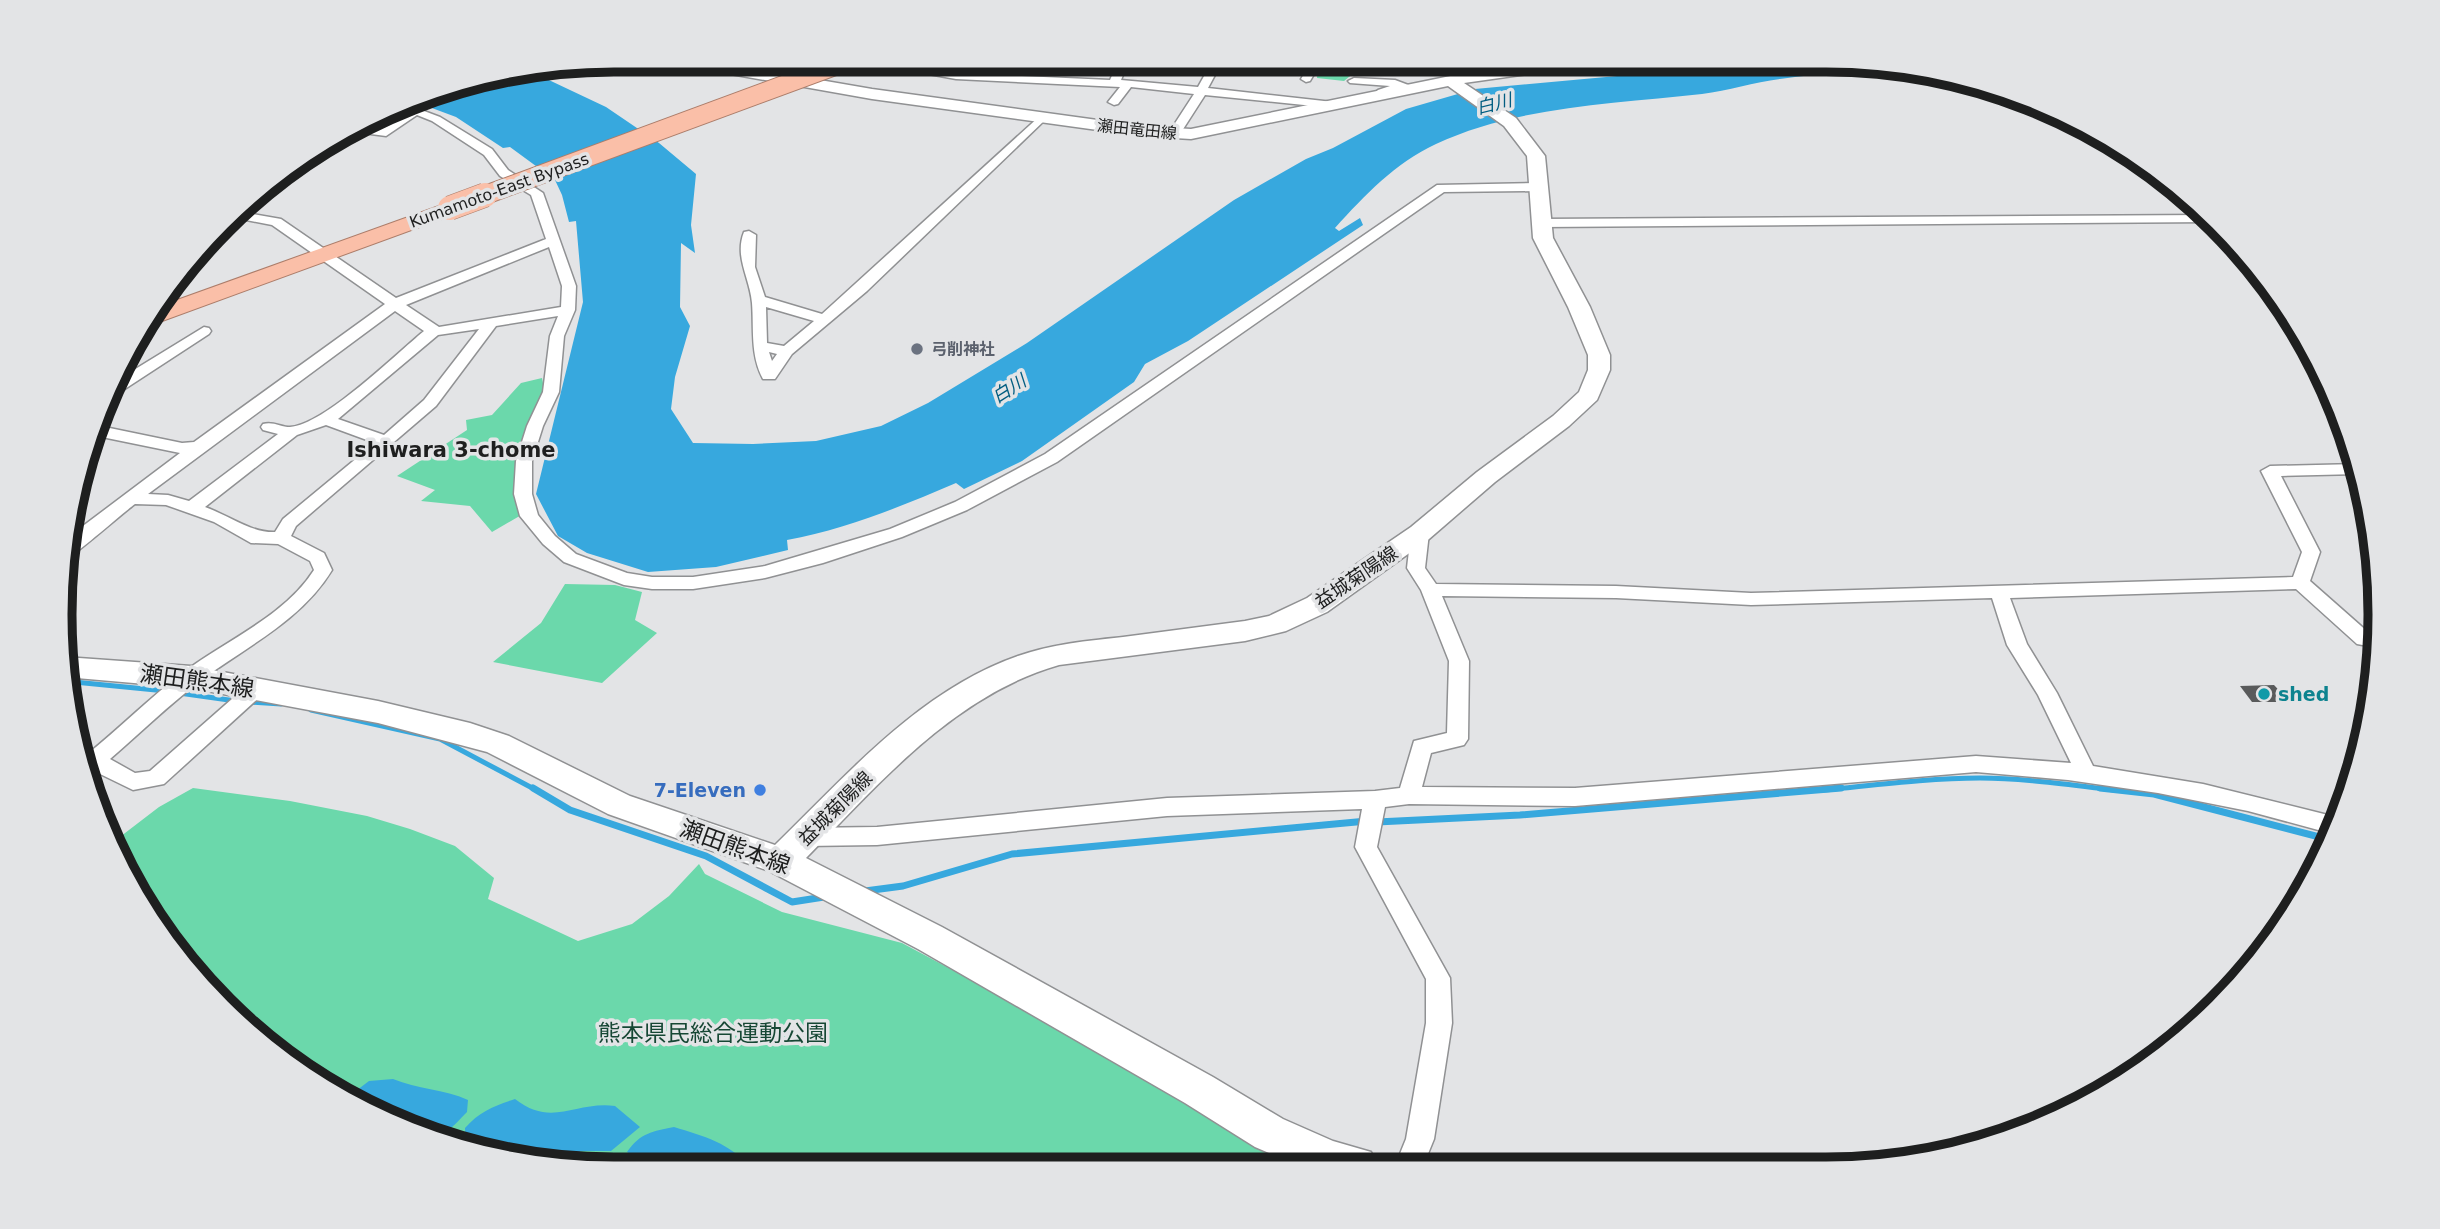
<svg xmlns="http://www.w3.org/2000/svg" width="2440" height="1229" viewBox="0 0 2440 1229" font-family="'DejaVu Sans','Noto Sans JP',sans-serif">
<rect width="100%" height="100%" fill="#e3e4e6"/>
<path fill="#6bd8ab" d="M1318 60H1370L1344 81 1317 78Z
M542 378 545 393 532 425 523 514 492 532 470 506 421 501 435 490 397 476 467 430 466 420 492 415 521 383Z
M565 584 615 585 642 592 635 620 657 633 602 683 493 662 541 623Z
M193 788 290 801 367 816 410 829 455 846 494 878 488 899 578 941 632 924 669 896 699 864 705 874 782 912 902 943 1076 1036 1191 1104 1264 1152 1293 1166 579 1168 471 1151 369 1112 222 1007 117 860 112 843 159 807Z"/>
<path fill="#37a8de" d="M1750 61H1861L1902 67C1861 71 1820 73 1780 79 1754 82 1728 91 1702 94 1614 104 1517 106 1436 144 1395 163 1365 195 1335 228L1339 231 1360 218 1363 225 1188 341 1145 364 1134 382 1022 461 964 489 956 483C900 507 846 529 787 540L788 550 716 567 648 572 587 553 558 536 536 494 583 302 576 221 569 222 562 195 555 180 510 147 503 148 456 117 413 101 436 89 534 73 606 107 659 143 696 174 691 225 695 253 681 243 680 307 690 326 675 377 671 409 693 443 753 444 816 441 881 426 928 403 1027 343 1234 200 1306 159 1333 148 1406 109 1475 89 1617 76H1646L1673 67Z
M393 1079C417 1089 444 1089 468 1100L467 1112C460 1119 451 1130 441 1134 422 1141 365 1109 348 1097L369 1081Z
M515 1099C552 1128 575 1101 615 1106L640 1127 611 1151H580L577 1168 466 1149 465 1128C480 1111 494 1106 515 1099Z
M674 1127C703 1136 731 1143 750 1168H649V1165L627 1152C640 1133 653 1131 674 1127Z"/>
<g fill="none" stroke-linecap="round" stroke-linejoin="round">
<path stroke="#37a8de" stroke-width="5" d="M64 681 166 691
M179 693 236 701
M249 702 281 704
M311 710 440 739 536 790
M1824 790C1876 785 1928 778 1980 778 2025 778 2070 785 2115 790"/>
<path stroke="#37a8de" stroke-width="7" d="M533 788 570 810 706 856 792 902 824 897
M2100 788 2154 794 2331 840
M1377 822 1520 815 1841 788
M865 891 903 886 1012 854 1367 821"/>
</g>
<path fill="#595a5b" d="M2274 685 2290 702H2252L2240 686Z"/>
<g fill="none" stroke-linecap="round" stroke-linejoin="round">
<defs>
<path id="minor" d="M863 60H884L956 73 1110 80 1119 60H1129L1121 80 1198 87 1213 60H1223L1208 88 1333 102 1339 105 1333 108 1205 95 1178 137 1174 138 1168 134 1194 94 1131 87 1118 104 1114 105 1108 102 1120 87 956 79 868 63Z
M1307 60H1318L1320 64 1310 81 1306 82 1301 79 1310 64Z
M1354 78 1395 80 1411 86 1382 95 1376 92 1378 90 1390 86 1350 83 1348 81Z
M416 108 440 117 492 149 508 170 543 193 576 286 575 310 564 336 559 392 543 426 532 461V494L538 515 555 536 576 554 627 573 652 577H693L765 566 890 529 955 502 1045 454 1437 185 1537 183 1543 187 1537 191 1444 192 1057 462 967 510 902 537 823 563 765 578 693 589H652L624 585 564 562 543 544 520 516 514 494 516 461 527 426 543 392 550 336 558 316 496 326 436 406 296 526 291 536 324 553 332 570C301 621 247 646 200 681 169 705 140 733 110 759L135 773 150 771 249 684 256 682 263 684 266 689 263 694 164 784 133 790 96 772 91 773 85 756C119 729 149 698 184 672 226 640 284 617 314 570L310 561 278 544 251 543 214 522 166 505 135 504C124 512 75 555 69 557V540L83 526 180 453 92 435 95 425 182 443 194 442 385 304 272 225 236 218 242 212 281 219 396 298 546 239 531 195 500 176 484 155 432 121 417 115 386 136 355 132 365 127 380 129ZM549 247 562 286 561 307 439 327 406 305ZM395 311 424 331C396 354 324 425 290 427 281 427 273 421 263 424L261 427 263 430 278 434 189 501 168 495 148 494ZM479 329 424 400 384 435 338 419 438 335ZM326 425 375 443 283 519 275 532C251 533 228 515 205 507L297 435Z
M1041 115 1045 116V120L867 291 792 354 775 379H763C750 355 754 329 752 303 750 278 734 257 744 232L749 231 756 235 755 267 765 297 822 314ZM766 307 814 321 784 346 767 343ZM769 352 777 354 772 361Z
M2207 215 2214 222 1542 227 1535 223 1542 219Z
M204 327 209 328 211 331 209 334 111 398 103 399 111 384Z
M2358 464 2359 474 2281 476 2320 552 2310 581 2369 633 2379 634V648L2357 644 2296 589 2010 598 2027 644 2057 693 2093 766 2203 784 2336 817 2339 818 2333 834 2248 811 2158 793 2068 780 1976 772 1575 806 1409 804 1385 807 1377 847 1450 978 1452 1023 1434 1139 1423 1166H1395L1406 1139 1426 1023V979L1355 847 1362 809 1167 816 877 845 805 846 797 843 794 837 797 831 805 828 877 827 1167 798 1375 791 1400 788 1414 741 1447 733 1449 661 1421 590 1407 568 1411 533 1420 527 1429 533 1425 568 1436 584 1616 586 1751 593 2293 577 2302 552 2261 471 2270 466ZM1442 596 1616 598 1751 605 1992 598 2007 645 2038 695 2071 763 1976 756 1575 788 1422 787 1431 753 1464 745 1468 739 1469 661Z"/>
<path id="secondary" d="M673 60H704L872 89 1141 126 1191 129 1475 71 1554 60H1598L1591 65 1464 83 1516 118 1545 156 1553 238 1590 307 1610 355V370L1597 400 1569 426 1495 482 1429 539 1327 612 1286 631 1245 641 1059 665C954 695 880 783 806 858L942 927 1213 1077 1283 1119 1333 1141 1371 1152 1377 1166H1300L1255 1147 1185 1103 918 949 769 871 608 814 487 752 378 723 191 688 65 677V657L191 666 378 701 470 723 509 736 630 796 775 845C847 775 920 690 1018 656 1052 644 1087 641 1123 637 1164 632 1204 626 1245 621L1269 616 1307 598 1411 527 1477 472 1553 416 1579 392 1588 370V355L1568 307 1533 238 1527 156 1504 126 1448 86 1191 139 1141 136 872 99 680 65Z"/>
<path id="trunk" d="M450 202 458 203 461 208 458 213 154 324 143 325 152 309Z"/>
</defs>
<use href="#minor" stroke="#909193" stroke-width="3"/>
<use href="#secondary" stroke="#909193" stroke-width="3"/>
<use href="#trunk" stroke="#ac7d6a" stroke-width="2"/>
<use href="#minor" fill="#fff" fill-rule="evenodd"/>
<use href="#secondary" fill="#fff" fill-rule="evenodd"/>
<use href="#trunk" fill="#fabfa8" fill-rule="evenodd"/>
<defs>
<path id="trunk-bridge-far1" d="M480 197 851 60"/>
<path id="trunk-bridge" d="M450 208 485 195"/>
</defs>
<use href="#trunk-bridge-far1" stroke="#ac7d6a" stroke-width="20" stroke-linecap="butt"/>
<use href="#trunk-bridge" stroke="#ac7d6a" stroke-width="25" stroke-linecap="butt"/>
<use href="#trunk-bridge-far1" stroke="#fabfa8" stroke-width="18"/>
<use href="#trunk-bridge" stroke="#fabfa8" stroke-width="24"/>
</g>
<circle fill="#6b7280" stroke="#e3e4e6" stroke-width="2.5" cx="917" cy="349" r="7"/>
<circle fill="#0f9aa8" stroke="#e3e4e6" stroke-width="2.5" cx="2264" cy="694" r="7"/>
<circle fill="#3f7fe0" stroke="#e3e4e6" stroke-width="2.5" cx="760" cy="790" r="7"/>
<g text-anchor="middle" stroke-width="7" stroke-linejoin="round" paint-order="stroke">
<g font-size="16" fill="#1e1f1f" stroke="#e3e4e6">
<text transform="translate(1137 129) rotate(6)" y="6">瀬田竜田線</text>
<text transform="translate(499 190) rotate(-20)" y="6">Kumamoto-East Bypass</text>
</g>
<g font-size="16" font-weight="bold" fill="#5b616d" stroke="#e3e4e6" text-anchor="start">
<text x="931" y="355">弓削神社</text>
</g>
<g font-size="18" font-style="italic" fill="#025d81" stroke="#e3e4e6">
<text transform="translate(1494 104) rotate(-14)" y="6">白川</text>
<text transform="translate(1009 389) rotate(-32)" y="6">白川</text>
</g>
<g font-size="19" fill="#1e1f1f" stroke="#e3e4e6">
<text transform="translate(1356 577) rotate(-34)" y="7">益城菊陽線</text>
<text transform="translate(835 808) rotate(-45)" y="7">益城菊陽線</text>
</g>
<g font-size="19" font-weight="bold" fill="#0d838f" stroke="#e3e4e6" text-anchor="start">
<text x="2278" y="701">shed</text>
</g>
<g font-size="19" font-weight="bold" fill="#366cbe" stroke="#e3e4e6" text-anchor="end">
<text x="746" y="797">7-Eleven</text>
</g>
<g font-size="21" font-weight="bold" fill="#1e1f1f" stroke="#e3e4e6">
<text x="451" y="457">Ishiwara 3-chome</text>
</g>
<g font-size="23" fill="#1e1f1f" stroke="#e3e4e6">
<text transform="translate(197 681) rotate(8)" y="8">瀬田熊本線</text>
<text transform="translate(735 847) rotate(20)" y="8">瀬田熊本線</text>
</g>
<g font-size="23" fill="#164734" stroke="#e3e4e6">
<text x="713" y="1041">熊本県民総合運動公園</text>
</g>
</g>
<path d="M0 0H2440V1229H0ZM614 72H1826A542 542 0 0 1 2368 614V615A542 542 0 0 1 1826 1157H614A542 542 0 0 1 72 615V614A542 542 0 0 1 614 72Z" fill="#e3e4e6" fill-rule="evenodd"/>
<path fill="none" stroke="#1e1f1f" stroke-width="9" d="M614 72H1826A542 542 0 0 1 2368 614V615A542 542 0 0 1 1826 1157H614A542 542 0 0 1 72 615V614A542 542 0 0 1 614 72Z"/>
</svg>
